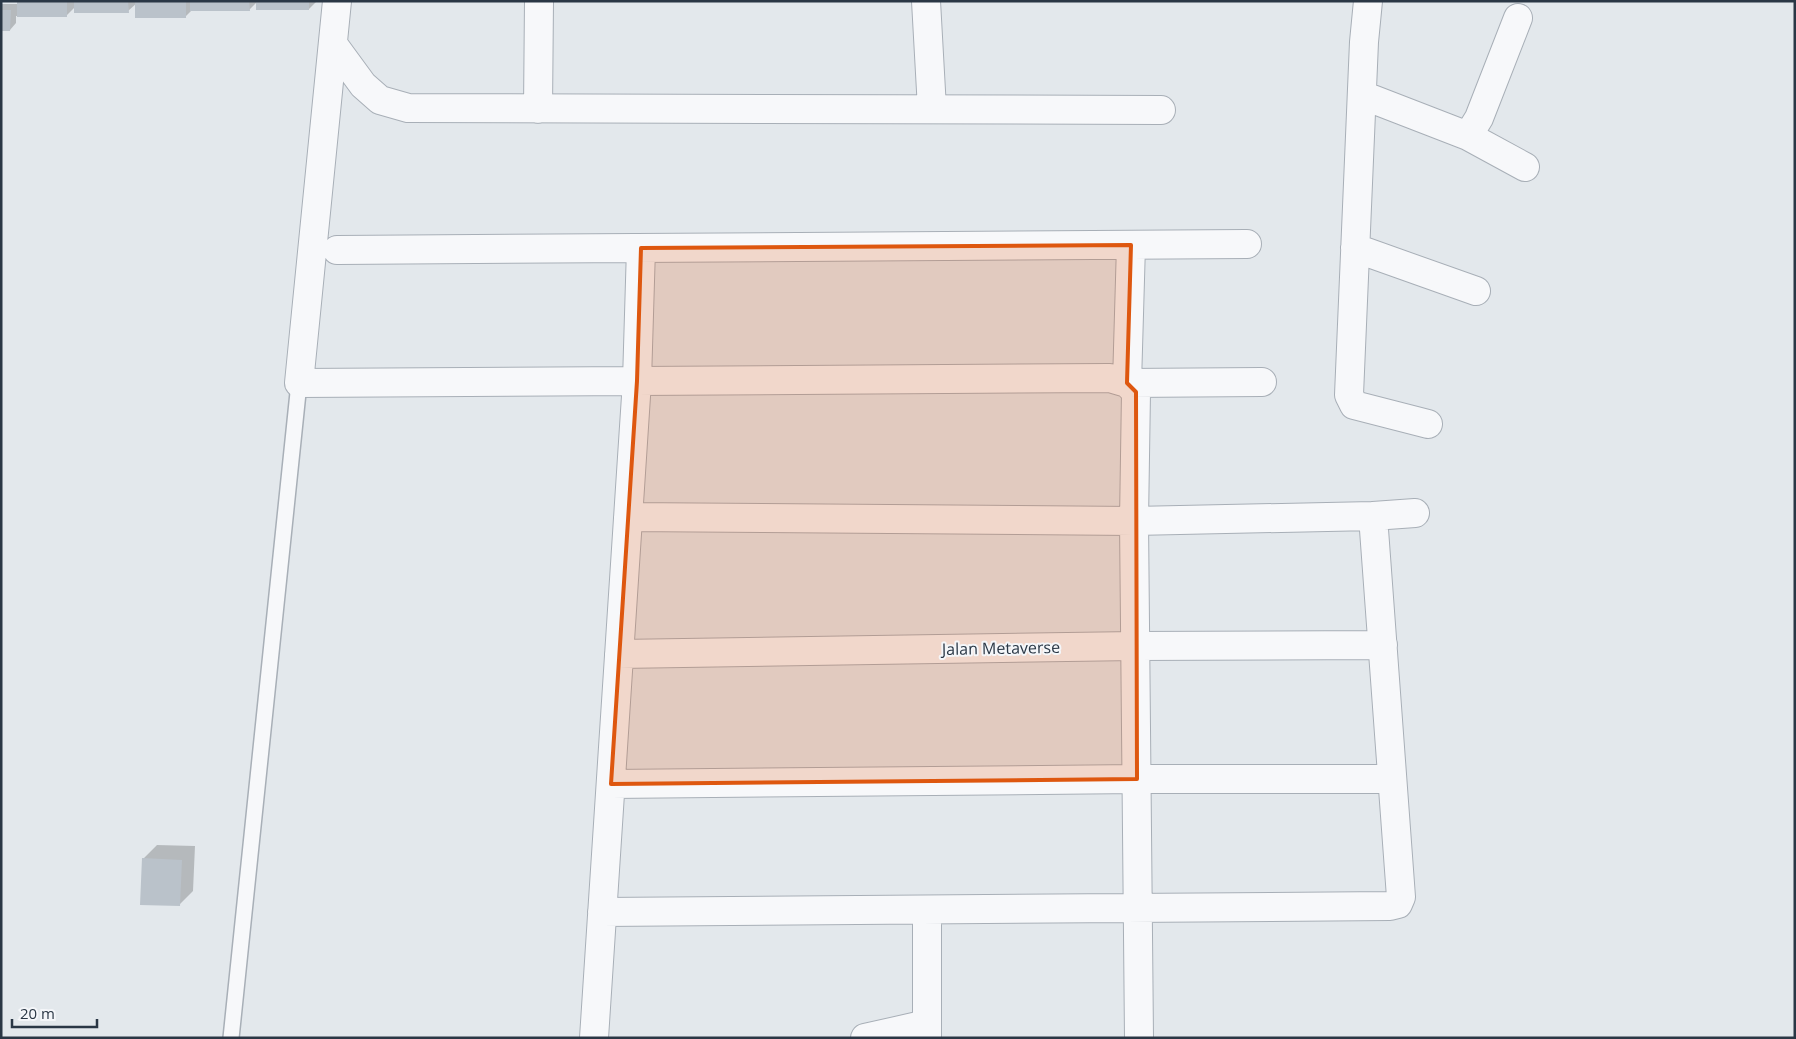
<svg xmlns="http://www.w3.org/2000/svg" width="1796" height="1039" viewBox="0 0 1796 1039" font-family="'Open Sans',sans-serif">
<rect width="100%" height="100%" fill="#e3e8ec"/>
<path fill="#0003" d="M18 1H317L309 9 257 2 249 10H192L185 17 137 3 128 11 75 7 66 16H16V23L10 30H1V4H18Z
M157 845 195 846 193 891 179 905 143 859Z"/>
<path fill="#bac2ca" d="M17 1H67V17H17Z
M74 1H128L129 13H74Z
M135 1H186V18H135Z
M190 1H249L250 11H190Z
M256 1H309V10H256Z
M1 10H11L10 31H1Z
M142 858 182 860 180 906 140 905Z"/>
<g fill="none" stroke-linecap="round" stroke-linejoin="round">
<defs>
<path id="lane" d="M231 1038 299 383"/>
<path id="street" d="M337 1 299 383 1110 378 1127 383 1136 392 1134 521 1139 1038
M926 1 932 109
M1368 1 1364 42 1349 395 1354 405 1428 424
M333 44 363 85 380 100 408 108 1161 110
M1362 95 1468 136 1479 118 1518 18
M538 109 539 1
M1468 136 1525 167
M1131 245 1127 383 1262 382
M1355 248 1476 291
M337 250 1247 244
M628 517 1134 521 1373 516 1415 513
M619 654 1135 646 1383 645
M611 784 1137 779H1392
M927 910V1038
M602 912 1390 906 1398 904 1401 897 1373 516
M594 1038 637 381 641 248
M865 1038 927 1024"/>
</defs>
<use href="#lane" stroke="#a8afb7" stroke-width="18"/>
<use href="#street" stroke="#a8afb7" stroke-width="30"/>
<use href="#lane" stroke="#f7f8fa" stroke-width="15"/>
<use href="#street" stroke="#f7f8fa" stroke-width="28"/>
</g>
<path fill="#de570f" fill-opacity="0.2" stroke="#de570f" stroke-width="4" stroke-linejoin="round" d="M1131 245 1127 383 1136 392 1137 779 611 784 637 381 641 248Z"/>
<g text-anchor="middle" stroke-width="4" stroke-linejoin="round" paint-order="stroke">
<g font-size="16" fill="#2a3745" stroke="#f4f6f9">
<text transform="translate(1001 648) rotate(-1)" y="6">Jalan Metaverse</text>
</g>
</g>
<rect width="1796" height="1039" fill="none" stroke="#2a3745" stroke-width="5"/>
<path d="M12 1019v8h85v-8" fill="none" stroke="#2a3745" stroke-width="2.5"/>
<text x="20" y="1019" font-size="15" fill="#2a3745" stroke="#f4f6f9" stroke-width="4" paint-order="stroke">20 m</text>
</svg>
